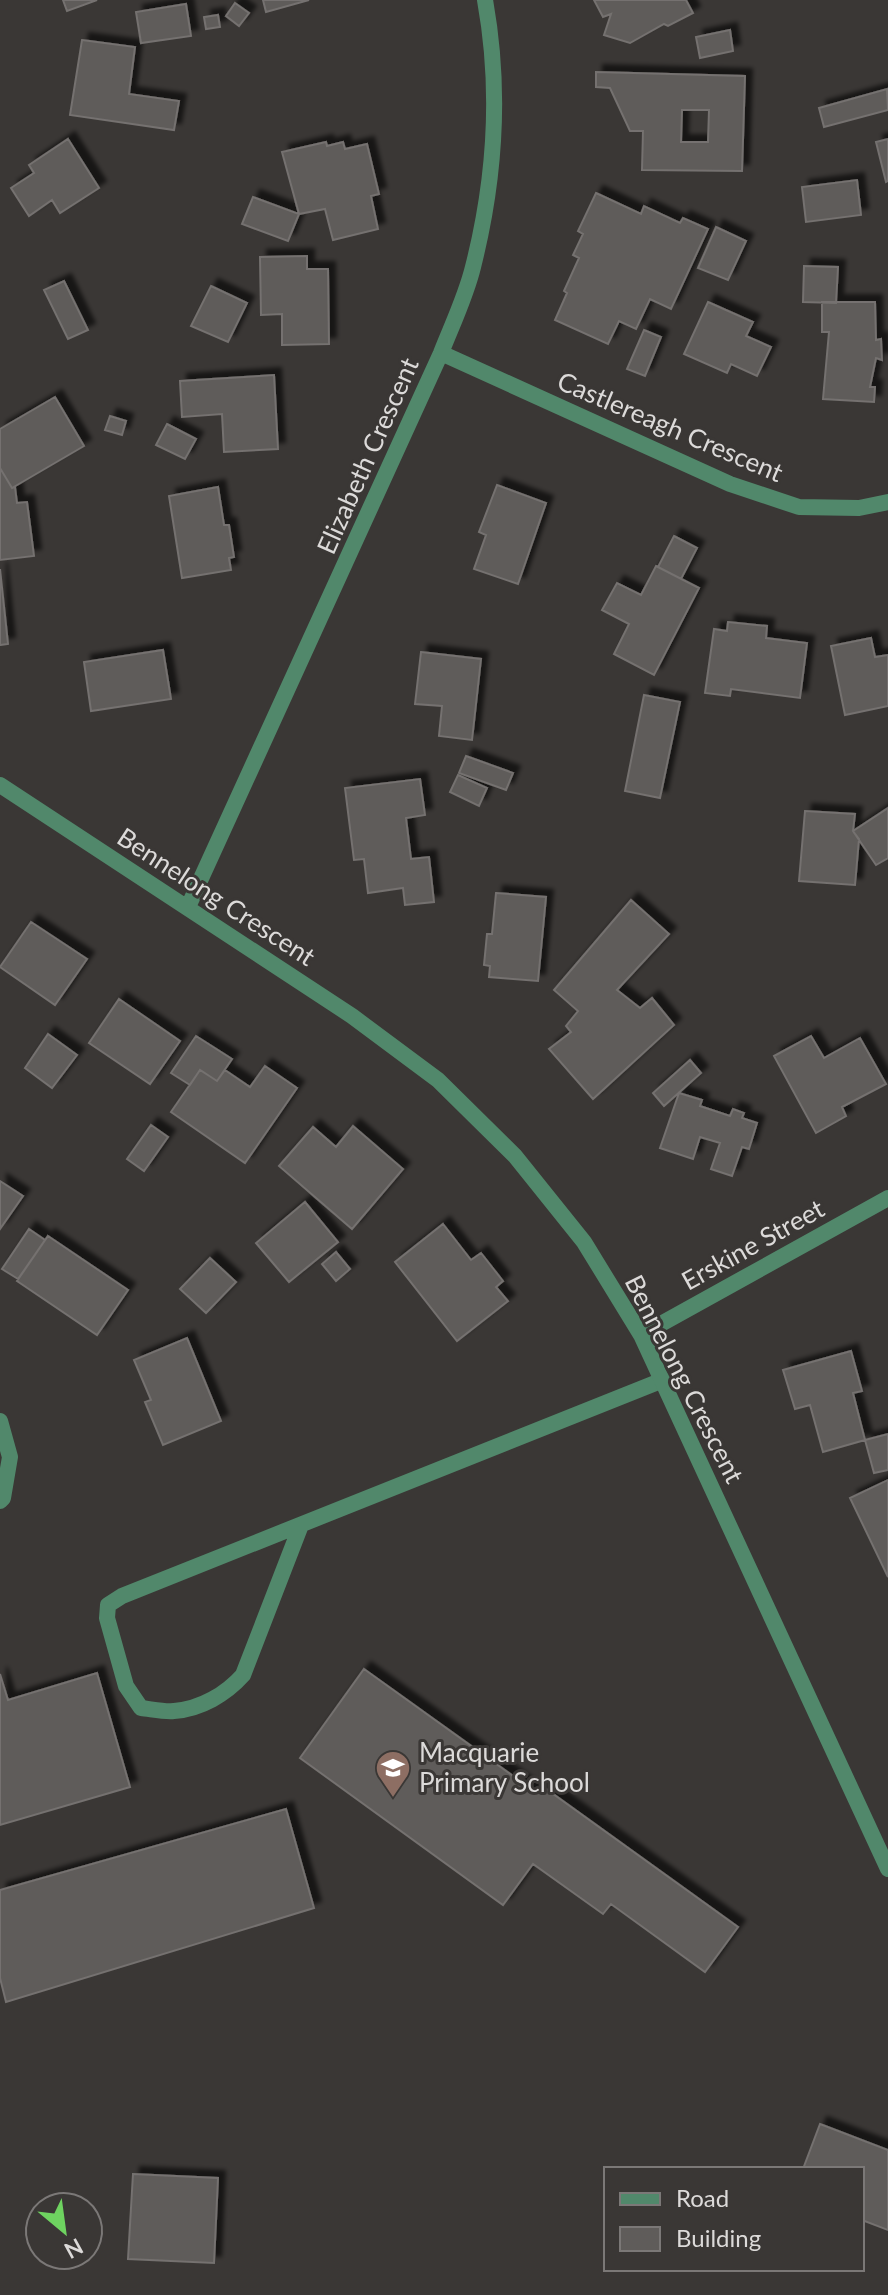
<svg xmlns="http://www.w3.org/2000/svg" width="888" height="2295" viewBox="0 0 888 2295" font-family="Lato,sans-serif">
<defs>
<filter id="shadow"><feDropShadow dx="7" dy="-7" stdDeviation="2" flood-color="#0009"/></filter>
</defs>
<rect width="100%" height="100%" fill="#3a3735"/>
<path fill="#5f5c5a" stroke="#74716f" stroke-width="2" fill-rule="evenodd" filter="url(#shadow)" d="M63 0H97L67 11Z
M263 0H309L266 12Z
M594 0H686L693 13 668 26 664 24 630 43 604 35 611 14 603 17Z
M235 3 249 13 239 26 226 16Z
M186 4 191 36 141 43 136 12Z
M218 15 220 27 206 29 204 17Z
M730 30 733 51 700 58 696 37Z
M82 40 135 47 129 94 179 101 174 130 70 115Z
M596 72 745 76 742 171 642 170 643 131H630L610 88 596 87ZM682 110H709L708 142H681Z
M887 89 888 110 824 127 819 108Z
M68 139 99 188 60 213 52 200 29 216 11 188 34 173 29 165Z
M888 139V181L886 182 876 142Z
M326 142 327 146 343 142 345 149 367 144 379 194 371 196 378 229 333 240 325 209 299 214 282 152Z
M857 180 861 215 806 222 802 187Z
M596 193 641 214 644 206 680 223 683 218 708 229 671 309 650 299 636 329 619 321 608 344 555 320 567 293 564 291 579 258 573 255 583 234 578 231Z
M253 197 299 214 288 241 242 224Z
M716 227 746 241 728 280 698 268Z
M307 256V269H328L329 344 282 345V314L261 315 260 257Z
M804 266 838 267 836 303 803 302Z
M64 281 88 330 68 339 44 290Z
M211 286 247 303 228 342 191 326Z
M708 302 753 322 746 336 771 347 757 376 731 364 727 373 684 354Z
M822 302H875L876 340 881 339 882 360 876 358 870 387H875L874 402 823 399 829 332H822Z
M644 330 661 337 645 376 627 369Z
M274 375 278 449 224 452 222 414 182 417 180 381Z
M55 397 84 446 12 488 0 468V429Z
M110 416 126 421 122 435 105 430Z
M167 424 196 439 185 459 156 445Z
M0 468 12 488 15 487 17 503 27 502 34 556 0 560Z
M497 485 546 503 518 584 474 569 486 535 479 532Z
M218 487 224 525H229L234 557 229 558 231 570 182 578 169 496Z
M674 536 697 548 681 579 658 567Z
M656 566 699 588 654 675 614 654 629 624 602 610 617 583 641 595Z
M0 569 8 644 0 645Z
M728 622 767 626 766 638 807 643 800 698 731 689 730 696 705 693 714 629 727 631Z
M871 638 875 657 888 655V706L845 715 831 646Z
M163 650 171 699 91 711 84 662Z
M421 652 481 659 472 740 439 736 442 706 415 704Z
M644 695 680 702 660 798 625 791Z
M466 756 513 773 506 790 459 773Z
M458 775 487 788 479 806 450 792Z
M420 779 425 815 406 818 411 859 429 857 434 902 405 905 403 888 368 893 364 859 354 860 345 788Z
M888 808V858L876 865 853 831Z
M805 811 855 814 853 831 859 839 855 885 799 881Z
M496 893 546 897 538 981 489 977 490 966 484 965 487 934H492Z
M631 900 669 934 617 990 640 1008 652 998 674 1025 593 1099 549 1049 571 1032 566 1026 578 1011 554 990Z
M31 922 87 959 55 1005 0 967Z
M119 999 180 1041 150 1084 89 1043Z
M48 1034 77 1055 52 1088 25 1068Z
M196 1036 232 1059 217 1081 200 1070 190 1085 171 1073Z
M811 1036 824 1058 860 1038 886 1084 842 1107 846 1116 816 1133 774 1056Z
M690 1060 701 1073 664 1106 653 1093Z
M265 1066 297 1088 245 1163 171 1112 200 1070 217 1081 225 1070 250 1087Z
M679 1093 702 1100 700 1106 730 1116 733 1109 744 1113 742 1118 757 1123 749 1149 742 1147 732 1176 711 1169 720 1143 700 1137 693 1159 660 1148Z
M151 1125 168 1137 144 1171 127 1159Z
M353 1126 403 1169 352 1229 279 1166 313 1127 336 1147Z
M0 1181 23 1196 0 1229Z
M305 1202 338 1242 289 1282 256 1243Z
M443 1224 471 1260 481 1253 503 1281 496 1287 508 1301 457 1341 395 1262Z
M29 1229 45 1240 18 1279 2 1269Z
M48 1236 128 1290 97 1335 17 1281Z
M336 1252 350 1269 336 1281 322 1264Z
M210 1258 236 1282 206 1313 180 1289Z
M187 1338 221 1421 163 1445 145 1402 151 1400 134 1360Z
M851 1351 862 1391 853 1393 865 1440 823 1452 810 1405 795 1409 783 1370Z
M888 1434V1470L874 1473 865 1440Z
M888 1480V1577L850 1498Z
M364 1669 537 1793 542 1786 738 1927 705 1972 611 1904 603 1914 533 1864 503 1905 300 1758Z
M97 1673 130 1787 0 1825V1674L8 1700Z
M286 1809 314 1908 6 2002 0 1978V1890Z
M820 2124 888 2150V2230L862 2220V2169H803Z
M133 2174 218 2178 214 2263 128 2259Z"/>
<g fill="none" stroke-linecap="round" stroke-linejoin="round">
<path stroke="#51886b" stroke-width="16" d="M301 1525 243 1675C226 1694 201 1709 174 1711 164 1712 151 1709 141 1708L126 1686 107 1618 108 1605 122 1596 663 1380"/>
<path stroke="#51886b" stroke-width="16" d="M441 353 730 484 799 507 859 508 888 502
M0 785 352 1016 438 1080 515 1156 584 1242 641 1335 888 1869
M188 907 441 353C452 325 466 296 473 267 495 180 501 89 485 0
M641 1335 888 1198
M0 1421 10 1457 3 1498 0 1501"/>
</g>
<defs>
<symbol id="school-pin" viewBox="-11 -11 22 30"><path d="M0 17L-7.5 6A9.5 9.5 0 1 1 7.5 6Z" fill="#8d6e63" stroke="#3a3735"/><path d="M0-5L7-2L0 1L-7-2ZM-4 1L0 2.5L4 1V4Q0 6-4 4Z" fill="#fff"/></symbol>
</defs>
<g fill-rule="evenodd">
<use href="#school-pin" x="373" y="1748" width="40" height="54"/>
</g>
<g text-anchor="middle" stroke-width="6" stroke-linejoin="round" paint-order="stroke">
<g font-size="26" fill="#dcdad9" stroke="#3a3735">
<text transform="translate(670 427) rotate(23)" y="9">Castlereagh Crescent</text>
<text transform="translate(368 456) rotate(-66)" y="9">Elizabeth Crescent</text>
<text transform="translate(216 897) rotate(33)" y="9">Bennelong Crescent</text>
<text transform="translate(753 1245) rotate(-29)" y="9">Erskine Street</text>
<text transform="translate(684 1379) rotate(63)" y="9">Bennelong Crescent</text>
</g>
<g font-size="26" fill="#dcdad9" stroke="#3a3735" text-anchor="start">
<text x="419" y="1762">Macquarie<tspan x="419" dy="30">Primary School</tspan></text>
</g>
</g>
<rect x="604" y="2167" width="260" height="104" fill="#3a3735" stroke="#7b7877" stroke-width="2"/>
<rect x="620" y="2193" width="40" height="12" fill="#51886b" stroke="#7b7877" stroke-width="2"/>
<text x="676" y="2207" font-size="24" fill="#dcdad9">Road</text>
<rect x="620" y="2227" width="40" height="24" fill="#5f5c5a" stroke="#7b7877" stroke-width="2"/>
<text x="676" y="2247" font-size="24" fill="#dcdad9">Building</text>
<g transform="translate(64 2231) rotate(151)"><circle r="38" fill="#3a3735" stroke="#7b7877" stroke-width="2"/>
<path d="M0-6L14 30L0 20L-14 30Z" fill="#6ed360"/>
<text y="-12" font-size="22" font-weight="bold" text-anchor="middle" fill="#dcdad9">N</text>
</g>
</svg>
